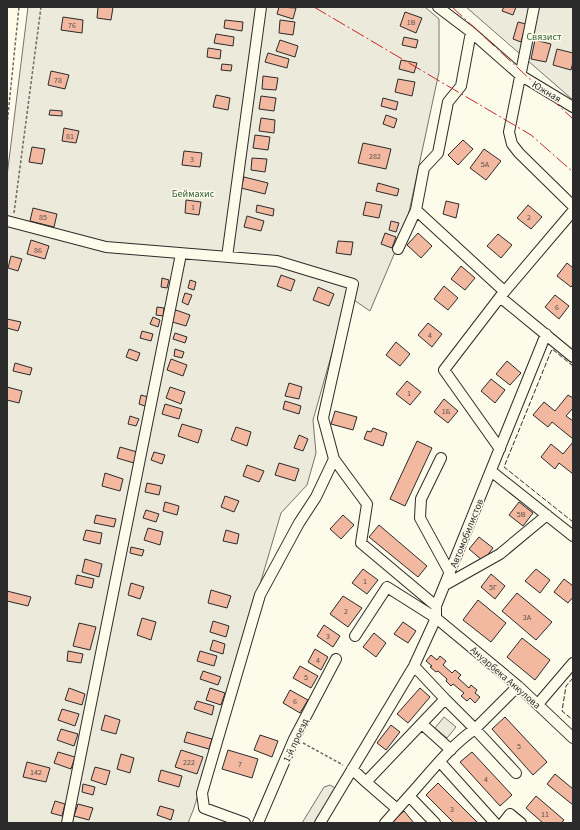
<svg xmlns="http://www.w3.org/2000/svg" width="580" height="830" viewBox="0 0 580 830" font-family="'Source Sans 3',sans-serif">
<rect width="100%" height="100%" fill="#fdfbea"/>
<path fill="#ecebdb" stroke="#74746e" d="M28 7H425L439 19V72L406 226 370 311 348 296 313 420 316 453 307 485 281 513 194 808 188 823H7V176Z
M466 7H573V101V100Z
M444 717 456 727 447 738 435 728Z
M330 785 337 789 315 823H302L324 787Z"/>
<path fill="#f2b8a0" stroke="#2b2b2b" d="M98 7H113L111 20 97 18Z
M279 7 296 8 293 19 277 14Z
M504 7H516L513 15 502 11Z
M405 12 422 18 416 33 400 26Z
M63 17 83 20 82 33 61 30Z
M225 20 243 22 242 31 224 28Z
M280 20 295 22 293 35 279 33Z
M518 22 526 24 521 42 513 39Z
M216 34 234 37 233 46 214 43Z
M404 37 418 40 416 48 402 45Z
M280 40 298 46 295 57 276 51Z
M535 40 551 44 546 62 531 59Z
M208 48 221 50 220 59 207 57Z
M557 49 573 53V62L571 70 553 65Z
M268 53 289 59 287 68 265 62Z
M401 60 417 63 414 73 399 69Z
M222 64 232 65 231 71 221 70Z
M51 71 69 75 65 89 48 85Z
M263 76 278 78 276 90 262 89Z
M398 79 415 82 412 96 395 92Z
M216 95 230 98 228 110 213 107Z
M261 96 276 98 274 111 259 109Z
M383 98 398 102 396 110 381 106Z
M50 110 62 111V116L49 115Z
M386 115 397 119 394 128 383 124Z
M261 118 275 120 274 133 259 131Z
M64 128 79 131 76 143 62 141Z
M255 135 270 137 268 150 253 148Z
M463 140 473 149 458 165 448 155Z
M363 143 391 149 386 169 358 163Z
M32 147 45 149 42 164 29 162Z
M484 149 501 161 486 180 470 168Z
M184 151 202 153 200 167 182 165Z
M252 158 267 159 265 172 251 170Z
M244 177 268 183 265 194 241 188Z
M378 183 399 189 397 196 376 191Z
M186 200 201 202 199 215 185 213Z
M446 201 459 204 456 218 443 214Z
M366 202 382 205 379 218 363 215Z
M257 205 274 209 273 216 256 212Z
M528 205 542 217 531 229 517 218Z
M33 208 57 214 54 227 30 221Z
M247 216 264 221 261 231 244 227Z
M391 221 399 223 396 232 389 230Z
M385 233 396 237 392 248 381 244Z
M418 233 432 246 421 258 407 245Z
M498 234 512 245 501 258 487 246Z
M31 240 49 246 45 259 27 254Z
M338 241 353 242 351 255 336 253Z
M11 256 22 259 18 271 8 268Z
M567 263 573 268V284L571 287 557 276Z
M461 266 475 278 465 290 451 279Z
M281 275 295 280 291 291 277 286Z
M162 278 169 280 167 288 161 287Z
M190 280 196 282 194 290 188 288Z
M444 286 458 298 448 310 434 299Z
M318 287 334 294 329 306 313 300Z
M185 293 192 295 188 305 182 302Z
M555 295 569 306 559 319 545 307Z
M157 307 164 308 163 316 156 315Z
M173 309 190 315 186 326 169 321Z
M153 317 160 320 158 327 150 324Z
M7 319 21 322 18 331 7 328Z
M428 323 442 334 432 347 418 335Z
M142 331 153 334 151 341 140 338Z
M175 333 187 337 185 343 173 339Z
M396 342 410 354 400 366 386 355Z
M129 349 140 353 137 361 126 357Z
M175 349 184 352 182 358 174 356Z
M171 359 187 365 183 376 167 370Z
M507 361 521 373 510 385 496 374Z
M15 363 32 368 30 375 13 371Z
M491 379 505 390 495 403 481 391Z
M407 381 421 392 410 405 396 394Z
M289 383 302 387 299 399 285 396Z
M7 387 22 391 19 403 7 400Z
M170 387 185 392 181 404 166 398Z
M141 395 148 397 145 406 139 404Z
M568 395 573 398V408L566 416 573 421V439L552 422 548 427 533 415 544 402 555 411Z
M444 399 458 411 448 423 434 412Z
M285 401 301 406 299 414 283 409Z
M165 404 182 409 179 419 162 414Z
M335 411 357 417 353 430 331 424Z
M130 416 139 419 136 426 128 424Z
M182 424 202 430 198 443 178 436Z
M236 427 251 432 247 446 231 440Z
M373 428 387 433 383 446 364 439 367 431 371 432Z
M299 435 308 439 303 451 294 448Z
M417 441 432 448 405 506 390 499Z
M573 442V474L559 463 555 469 541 457 551 444 563 454Z
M120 447 137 452 134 463 117 458Z
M154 452 165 455 162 464 151 460Z
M279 463 299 469 295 481 275 475Z
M247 465 264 471 259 482 243 476Z
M105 473 123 479 120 491 102 486Z
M147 483 161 486 159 495 145 492Z
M225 496 239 501 234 512 221 507Z
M165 502 179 506 177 515 163 511Z
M519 502 533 513 523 526 509 515Z
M146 510 159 514 156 522 143 518Z
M96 515 116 519 114 527 94 523Z
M343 515 354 525 341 539 330 529Z
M379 525 427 566 418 577 369 537Z
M148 528 163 532 160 545 144 540Z
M86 530 102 533 100 544 83 540Z
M226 530 239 534 237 544 223 541Z
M479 537 493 548 483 561 469 549Z
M131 547 144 550 142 556 130 553Z
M85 559 102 564 99 577 82 572Z
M363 569 378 580 367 594 352 583Z
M536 569 550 580 540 593 525 581Z
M491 574 505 586 495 599 481 587Z
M77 575 94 579 92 588 75 584Z
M564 579 573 586V597L568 603 554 592Z
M131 583 144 587 140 599 128 595Z
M211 590 231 596 227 608 208 603Z
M7 591 31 597 28 606 7 601Z
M517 593 552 622 536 640 502 611Z
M343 596 362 608 348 627 330 614Z
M478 600 506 623 491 642 463 620Z
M142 618 156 622 151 640 137 635Z
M213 621 229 626 226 637 210 632Z
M403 622 416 631 408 643 394 634Z
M79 623 96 627 90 650 73 646Z
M324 625 340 636 333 647 317 636Z
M374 633 386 643 376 657 363 647Z
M522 638 550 660 535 680 507 657Z
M213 640 225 644 223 654 210 650Z
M315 649 328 657 321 670 308 662Z
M68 651 83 654 81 663 67 661Z
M200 651 217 656 214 666 197 661Z
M431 655 437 660 440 656 446 661 443 665 452 673 455 670 461 675 458 678 469 688 471 685 477 690 475 693 480 697 475 703 470 698 467 701 461 696 464 693 453 684 451 686 446 681 447 679 438 671 436 672 430 667 432 666 426 661Z
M300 666 318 676 311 688 293 678Z
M203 671 221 677 218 685 200 679Z
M69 688 85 694 82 705 65 700Z
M210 688 225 693 221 705 206 700Z
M420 688 430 697 408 723 397 714Z
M290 690 308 700 300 713 283 703Z
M197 701 214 706 212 715 194 709Z
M62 709 79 714 75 726 58 720Z
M105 715 120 720 116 734 101 730Z
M505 717 547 762 533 775 492 729Z
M391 725 400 732 386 750 377 743Z
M61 729 78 734 74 746 57 740Z
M187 732 212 739 209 749 184 742Z
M260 735 278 741 272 757 254 750Z
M181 750 203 757 197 774 175 767Z
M228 750 258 759 252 778 222 769Z
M58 752 75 757 71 769 54 763Z
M472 752 512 795 500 806 460 762Z
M121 754 134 758 130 773 117 769Z
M27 762 50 768 46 782 23 777Z
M95 767 110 771 106 785 91 780Z
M161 770 182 776 179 787 158 781Z
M555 774 573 789V805L547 784Z
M438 783 478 823H454L426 795Z
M83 784 95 787 93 795 82 792Z
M536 796 564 820 561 823H543L526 808Z
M55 801 65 804 62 816 51 813Z
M78 804 93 808 89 820 74 816Z
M160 806 174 810 171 820 157 815Z
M404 811 414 823H394L392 821Z"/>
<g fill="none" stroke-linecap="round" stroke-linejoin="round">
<defs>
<path id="minor" d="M438 7 471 32 520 75 573 107
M534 7 509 132 512 144 519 153 573 206
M416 210 504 291
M7 221 106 247 277 261 353 284 323 418 334 459 316 497 299 523 260 595 202 793 204 808 245 823
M398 249 416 210 424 168 438 153 448 102 461 86 471 32
M227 257 261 7
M500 297 573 357
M500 449 444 370 500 297 573 211
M441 458 421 499 420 518 450 573
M334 459 367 504 361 543 436 606
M491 471 573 536
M445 585 500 554 547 515
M355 636 387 587 436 618 518 686 573 738
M414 666 445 699
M538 704 573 663
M422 724 451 750
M440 762 495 823
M352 769 366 782 445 699 475 729 518 686
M366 782 397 809
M67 823 181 254
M258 823 294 739 336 659
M320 823 414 666 436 618V606L546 334
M385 823 409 796
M435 823 409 796C430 773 450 746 475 729L516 773
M503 823 510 814 521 823"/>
</defs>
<use href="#minor" stroke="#2b2b2b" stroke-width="12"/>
<path stroke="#6a6964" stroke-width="1.5" stroke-dasharray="3 2" stroke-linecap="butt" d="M7 125 19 7
M14 213 41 7
M303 743 343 765"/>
<use href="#minor" stroke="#fdfbea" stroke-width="10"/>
<path stroke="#2b2b2b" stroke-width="1" stroke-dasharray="5 2" stroke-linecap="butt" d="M573 366 552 349 504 467 573 522
M573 678 566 686 562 711 573 720"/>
<path stroke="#c62828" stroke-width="1" stroke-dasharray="14 3 2 3" stroke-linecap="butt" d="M314 7 531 135 573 172
M452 7 573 119"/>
</g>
<g text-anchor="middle" stroke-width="3" stroke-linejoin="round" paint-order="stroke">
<g font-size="8" fill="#5d4e48">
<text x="411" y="25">1В</text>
<text x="72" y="28">76</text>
<text x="58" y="83">78</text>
<text x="70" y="139">81</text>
<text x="375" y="159">282</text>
<text x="192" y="162">3</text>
<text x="485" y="167">5А</text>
<text x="193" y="210">1</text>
<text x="43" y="220">85</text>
<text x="529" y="220">2</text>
<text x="38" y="253">86</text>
<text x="557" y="310">6</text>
<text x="430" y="338">4</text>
<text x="409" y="396">1</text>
<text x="446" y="414">1Б</text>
<text x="521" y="517">5В</text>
<text x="365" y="584">1</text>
<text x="493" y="590">5Г</text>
<text x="346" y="614">2</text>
<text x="527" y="620">3А</text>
<text x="328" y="639">3</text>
<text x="318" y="663">4</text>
<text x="306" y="680">5</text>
<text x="295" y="704">6</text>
<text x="519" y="749">5</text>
<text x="189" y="765">222</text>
<text x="240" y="767">7</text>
<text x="36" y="775">142</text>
<text x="486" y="782">4</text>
<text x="452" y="812">3</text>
<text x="545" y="817">11</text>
</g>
<g font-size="10" fill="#34623c" stroke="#fdfbea">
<text x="544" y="40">Связист</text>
<text x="193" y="197">Беймахис</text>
</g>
<g font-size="10" fill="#2b2b2b" stroke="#fdfbea">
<text transform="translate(547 91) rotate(31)" y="4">Южная</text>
<text transform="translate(466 533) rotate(-68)" y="4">Автомобилистов</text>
<text transform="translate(506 677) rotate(41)" y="4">Ануарбека Аккулова</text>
<text transform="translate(295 740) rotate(-65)" y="4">1-й проезд</text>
</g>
</g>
<rect width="580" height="830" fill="none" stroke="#2b2b2b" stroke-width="16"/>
</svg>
